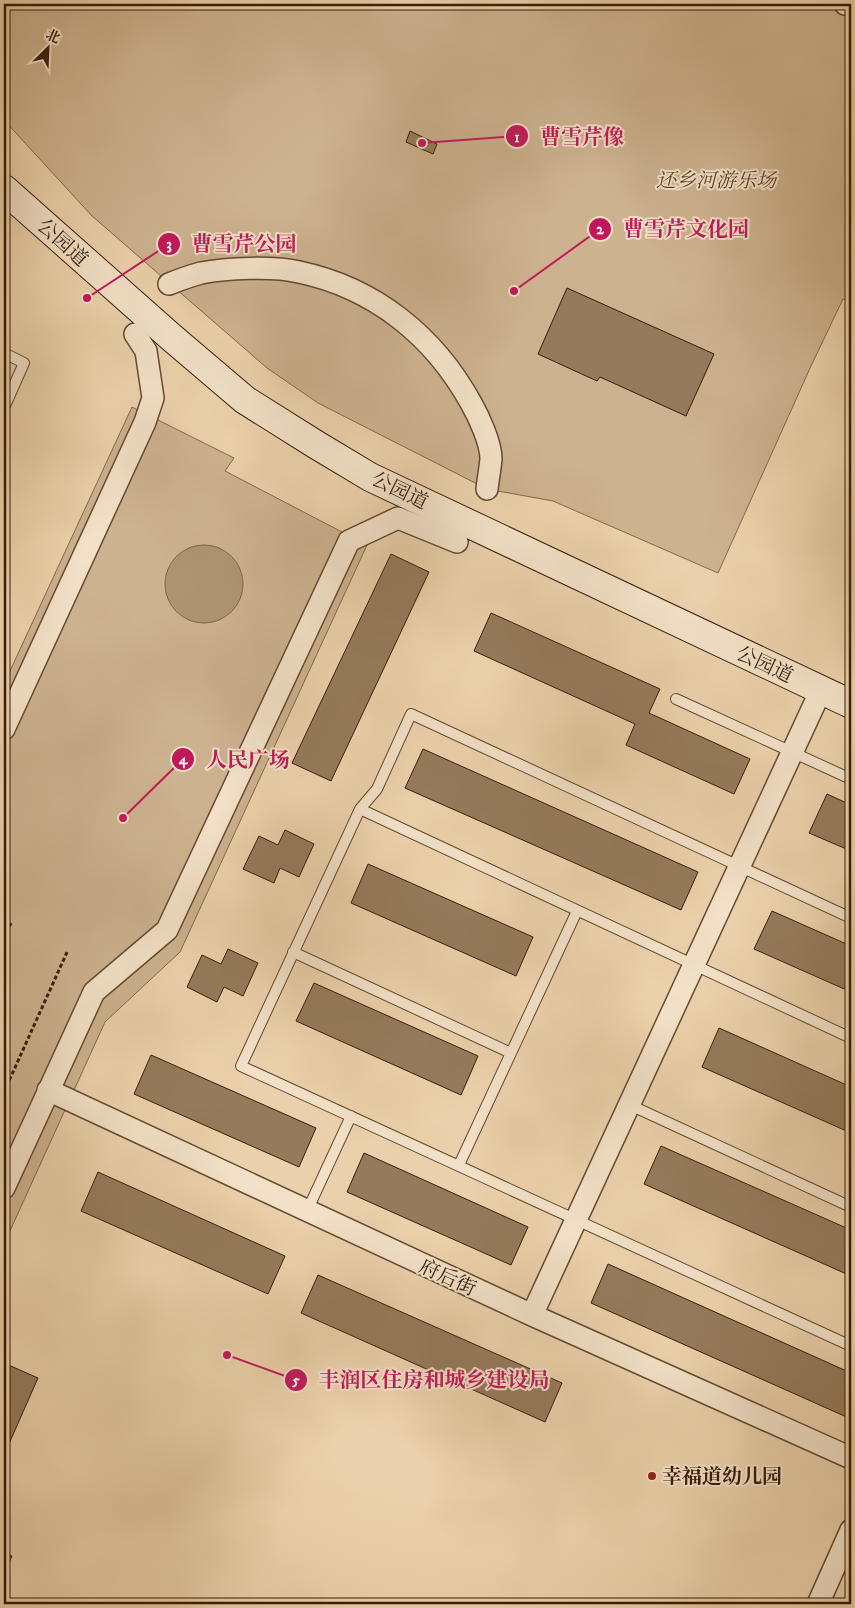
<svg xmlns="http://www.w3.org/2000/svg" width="855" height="1608" viewBox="0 0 855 1608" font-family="'IM FELL DW Pica','Noto Serif SC',serif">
<rect width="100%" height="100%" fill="#ebd1ab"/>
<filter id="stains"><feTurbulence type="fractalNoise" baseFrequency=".004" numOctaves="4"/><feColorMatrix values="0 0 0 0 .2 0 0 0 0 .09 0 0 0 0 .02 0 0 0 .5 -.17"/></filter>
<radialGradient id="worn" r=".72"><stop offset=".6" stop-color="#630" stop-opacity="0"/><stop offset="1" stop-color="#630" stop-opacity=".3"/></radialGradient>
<path fill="#cdb28f" stroke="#82684b" d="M4 4H851V302L843 299 811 366 718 573 553 501 487 489 318 403 267 368 92 216 4 120Z
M132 407 234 458 225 471 367 545 180 952 105 1022 4 1244V684Z"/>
<path fill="#ae9473" stroke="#7f6448" d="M165 584a39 39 0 1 1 78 0a39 39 0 1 1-78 0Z"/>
<path fill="#957b5c" stroke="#381d07" d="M410 131 437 144 433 154 406 142Z
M567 288 714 354 686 416 600 377 597 381 538 354Z
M391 554 429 572 331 781 292 763Z
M491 613 660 689 649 713 750 759 734 794 626 745 635 724 474 651Z
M423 749 698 872 681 910 405 788Z
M827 794 851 805V851L809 833Z
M285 830 314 844 299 877 280 868 274 883 243 869 259 836 278 845Z
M368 864 533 937 516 976 351 903Z
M772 911 851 946V992L754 949Z
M228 949 258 963 243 996 224 987 217 1002 187 987 202 955 221 964Z
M314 983 478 1056 461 1095 296 1021Z
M719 1028 851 1087V1133L702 1067Z
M151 1055 316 1128 299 1167 134 1094Z
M661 1146 851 1230V1276L644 1184Z
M364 1153 528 1227 511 1265 347 1192Z
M98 1172 285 1256 268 1294 81 1211Z
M608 1264 851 1373V1419L591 1303Z
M318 1275 562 1383 545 1422 301 1313Z
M4 1363 38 1378 4 1455Z
M4 1553 12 1556 4 1574Z"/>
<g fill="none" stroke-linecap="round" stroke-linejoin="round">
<defs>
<path id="lane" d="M4 353 24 363 4 408
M676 699 851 779
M360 809 851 1038
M851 918 411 714 377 789 360 809 241 1066 851 1346
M293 952 511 1053
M630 1105 851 1207
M459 1165 577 911
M307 1211 351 1116"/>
<path id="street" d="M845 4 851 5
M169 284C179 280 190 276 201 273 226 268 274 266 299 272 375 288 434 336 471 403 479 417 491 443 491 459 490 469 488 480 487 489
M4 729 145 422 153 398 146 351 135 334
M48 1090 532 1315 851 1458
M4 1188 94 992 167 930 349 541 398 518 457 542
M532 1315 821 690
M818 1604 851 1530"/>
<path id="secondary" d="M4 189 171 337 245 400 315 444 370 477 851 704"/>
</defs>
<use href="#lane" stroke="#654a30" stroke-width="12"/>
<use href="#street" stroke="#654a30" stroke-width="24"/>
<use href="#secondary" stroke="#381d07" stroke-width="30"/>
<path stroke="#381d07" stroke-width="3" stroke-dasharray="4 2.5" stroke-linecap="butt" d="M4 938 11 923
M4 1092 68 950"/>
<use href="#lane" stroke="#f2e1c8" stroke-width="10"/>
<use href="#street" stroke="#f2e1c8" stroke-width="21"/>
<use href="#secondary" stroke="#f2e1c8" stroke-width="28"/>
</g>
<circle fill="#8f2418" stroke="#f2e1c8" stroke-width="2" cx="652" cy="1476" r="5"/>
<g text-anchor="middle" stroke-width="4" stroke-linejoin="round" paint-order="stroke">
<g font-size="20" font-style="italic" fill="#5d4229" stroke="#f2e1c8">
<text x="716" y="187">还乡河游乐场</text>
</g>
<g font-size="20" fill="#381d07" stroke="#f2e1c8">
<text transform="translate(63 242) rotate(42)" y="7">公园道</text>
<text transform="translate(400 490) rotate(26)" y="7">公园道</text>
<text transform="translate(765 664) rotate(25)" y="7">公园道</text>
<text transform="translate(448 1277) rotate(25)" y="7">府后街</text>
</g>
<g font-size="20" font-weight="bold" fill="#381d07" stroke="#f2e1c8" text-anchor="start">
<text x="662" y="1483">幸福道幼儿园</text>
</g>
</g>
<path fill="none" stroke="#c2185b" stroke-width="2" d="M422 143L517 136M514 291L600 229M87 298L169 244M123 818L183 759M227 1355L296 1380"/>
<g fill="#c2185b" stroke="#f2e1c8" stroke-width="2">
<circle cx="422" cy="143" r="5"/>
<circle cx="514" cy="291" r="5"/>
<circle cx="87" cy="298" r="5"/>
<circle cx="123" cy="818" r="5"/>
<circle cx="227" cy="1355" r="5"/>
<circle cx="517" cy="136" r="12"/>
<circle cx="600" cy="229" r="12"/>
<circle cx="169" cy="244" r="12"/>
<circle cx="183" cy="759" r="12"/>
<circle cx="296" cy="1380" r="12"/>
</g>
<g font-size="15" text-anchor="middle" font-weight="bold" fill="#fff">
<text x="517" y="142">1</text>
<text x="600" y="234">2</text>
<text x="169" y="249">3</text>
<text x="183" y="764">4</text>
<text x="296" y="1385">5</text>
</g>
<g font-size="21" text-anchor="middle" font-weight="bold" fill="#c2185b" stroke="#f2e1c8" stroke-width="4" stroke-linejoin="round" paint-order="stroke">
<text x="582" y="144">曹雪芹像</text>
<text x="686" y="236">曹雪芹文化园</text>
<text x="244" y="251">曹雪芹公园</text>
<text x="248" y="767">人民广场</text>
<text x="434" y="1387">丰润区住房和城乡建设局</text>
</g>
<rect width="855" height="1608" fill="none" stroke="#ebd1ab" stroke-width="20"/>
<rect x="5" y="5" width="845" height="1598" fill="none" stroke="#381d07" stroke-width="2.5"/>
<rect x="10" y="10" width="835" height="1588" fill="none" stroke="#381d07"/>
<g transform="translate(48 48) rotate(24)" stroke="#f2e1c8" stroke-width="4" paint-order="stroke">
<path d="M0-4L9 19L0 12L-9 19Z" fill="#381d07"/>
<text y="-8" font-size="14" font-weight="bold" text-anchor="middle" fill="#381d07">北</text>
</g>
<rect width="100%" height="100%" filter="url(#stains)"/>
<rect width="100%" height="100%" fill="url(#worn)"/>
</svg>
